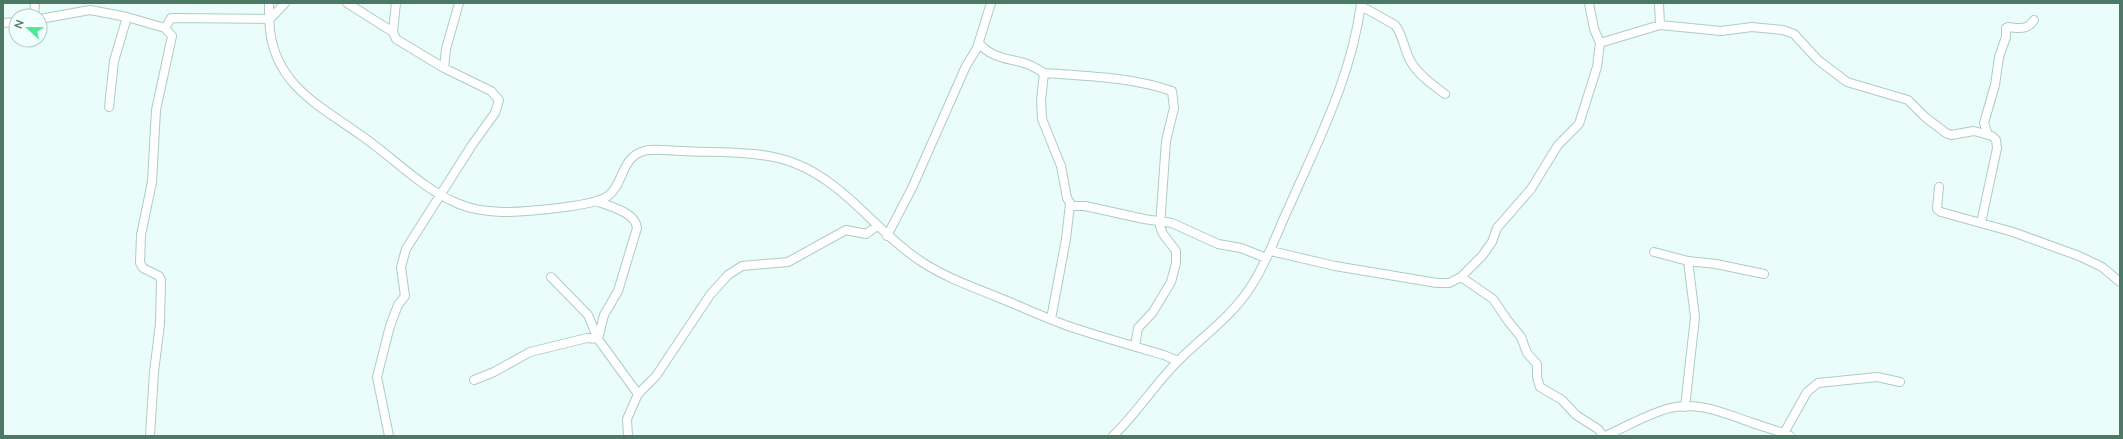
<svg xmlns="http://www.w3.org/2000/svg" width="2123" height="439" viewBox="0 0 2123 439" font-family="Mulish,sans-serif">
<rect width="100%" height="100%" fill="#eafdfa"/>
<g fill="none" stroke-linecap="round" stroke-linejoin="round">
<defs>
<path id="street" d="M269 3C269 12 269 21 270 30 276 86 322 107 362 136 395 159 422 189 459 204 473 210 487 211 502 212 522 212 593 207 608 196 624 184 621 157 644 151 655 148 670 151 682 151 716 153 762 150 794 163 845 182 877 233 922 262 945 277 970 286 995 296 1020 306 1045 318 1071 327 1101 337 1133 346 1164 355L1178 361
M347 3 393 32
M1659 3 1660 25
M1361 6 1395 25C1404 36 1404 53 1413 65 1421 77 1434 86 1445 94
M34 16 35 3
M40 19 90 10 127 17 165 28 172 36 156 110 152 182 141 235 140 263 143 268 159 276 161 280 160 324 154 372 150 436
M3 23 16 22
M165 28 171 18 270 19 285 3
M979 43C992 59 1009 58 1027 64 1033 66 1039 70 1044 73L1041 100 1042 119 1061 166 1067 198 1072 206H1085L1144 219 1172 223 1218 244 1241 248 1266 258
M1600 43 1660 25 1721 31 1752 27 1783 30 1794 34 1818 60 1847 82 1908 100 1925 117 1946 133 1951 135 1974 131 1992 136 1996 140 1997 148 1981 223
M444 68 446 49 459 3
M1044 73C1086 76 1132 77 1172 91L1174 108 1166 141 1160 226 1163 234 1176 251V263L1171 282 1153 312 1138 328 1135 346
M109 107 114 61 127 17
M1988 135 1984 123 1995 85 1999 57 2006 37V28L2008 27C2018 28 2027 31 2034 20
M1939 187 1937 209 1941 212 2013 232 2079 256 2102 267 2120 282
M887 236 912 188 966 66 977 48 991 3
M1271 251 1335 266 1437 283H1449L1461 277 1482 256 1492 242 1497 228 1531 189 1558 145 1579 124 1597 67 1600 43 1594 29 1589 3
M1654 252 1688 261 1716 264 1764 274
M551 277 588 315 598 339 638 394
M1461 277 1493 299 1508 321 1521 337 1527 353 1537 364V377L1540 387 1562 400 1576 415 1598 429 1603 436
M1051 319 1066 239 1070 204
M474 380 494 372 530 352 587 338 598 339 604 315 618 291 637 228C636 212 608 206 596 201
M1685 407 1695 317 1688 261
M1784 433 1807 392 1818 383 1877 377 1900 382
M389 436 377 377 390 326 398 305 405 296 401 267 406 249 472 145 495 113 499 100 491 91 444 68 396 39 393 32 396 3
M628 436 627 419 638 394 656 376 710 295 728 275 742 266 788 262 846 230 866 234 877 226
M1113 436C1137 413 1155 384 1178 361 1202 337 1231 317 1250 288 1267 263 1276 234 1289 207 1318 141 1352 76 1361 3
M1605 436C1626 427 1647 414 1670 408 1698 401 1724 413 1750 422 1763 427 1777 430 1790 436"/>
</defs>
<use href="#street" stroke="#accdc2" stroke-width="10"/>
<use href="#street" stroke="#fff" stroke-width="8"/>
</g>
<rect width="2123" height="439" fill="none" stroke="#4c7966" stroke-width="8"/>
<g transform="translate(28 28) rotate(292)"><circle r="19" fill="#f1fffd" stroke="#afc9c1"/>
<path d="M0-3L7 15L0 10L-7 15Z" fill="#4ee794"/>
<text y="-6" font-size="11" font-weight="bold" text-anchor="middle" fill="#4c7966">N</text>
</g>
</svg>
